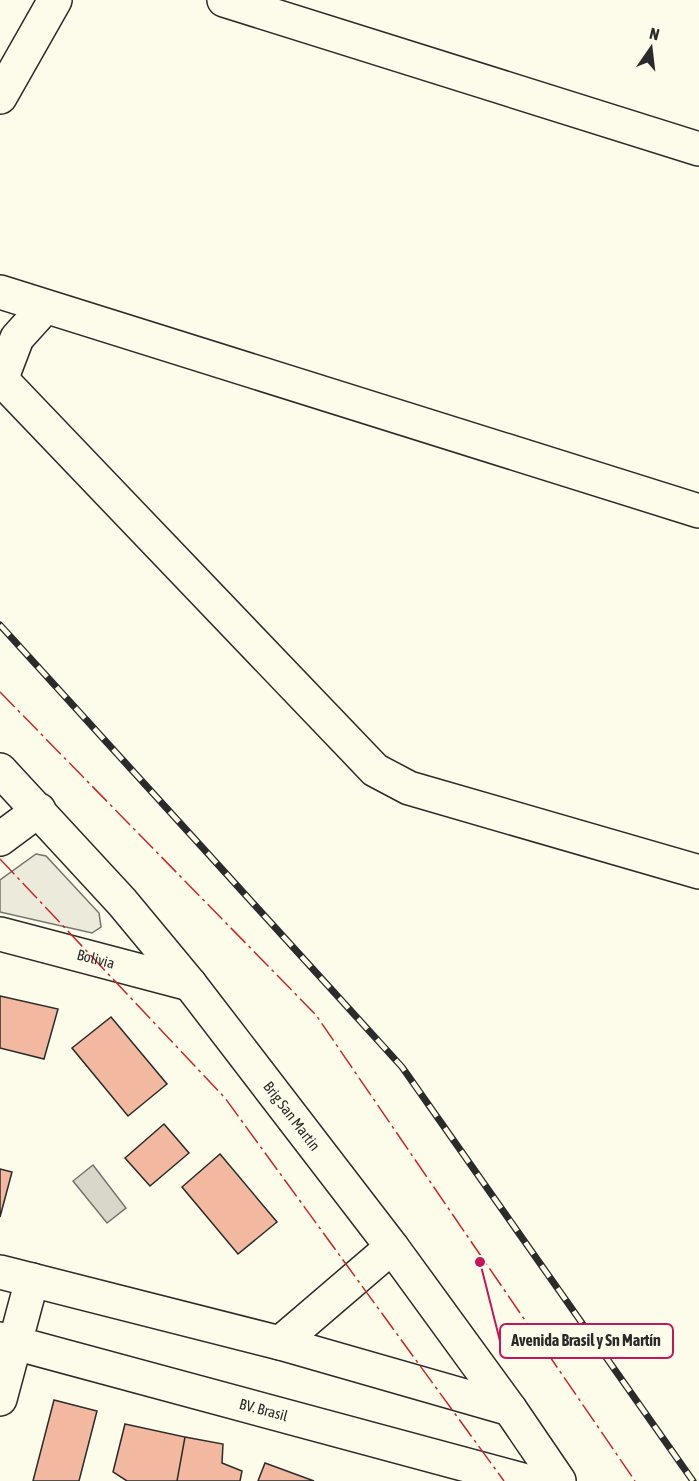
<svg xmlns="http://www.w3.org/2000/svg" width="699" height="1481" viewBox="0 0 699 1481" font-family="'Asap Condensed',sans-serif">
<rect width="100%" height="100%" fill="#fdfbea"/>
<path fill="#ecebdb" stroke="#74746e" stroke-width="1.5" d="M36 854 46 856 99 913 101 927 92 933 0 912V880Z"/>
<path fill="#d8d7c9" stroke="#74746e" stroke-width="1.5" d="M93 1165 126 1208 107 1223 73 1181Z"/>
<path fill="#f2b8a0" stroke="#2b2b2b" stroke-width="1.5" d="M0 996 58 1009 44 1059 0 1048Z
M111 1017 167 1084 128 1116 72 1048Z
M164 1124 189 1153 150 1186 125 1158Z
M220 1154 277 1222 238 1254 182 1187Z
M0 1169 12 1172 0 1217Z
M54 1400 97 1411 79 1481H33Z
M125 1424 185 1437 177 1481H127L113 1472Z
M185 1437 223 1444 222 1463 242 1471 240 1481H177Z
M265 1463 314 1481H258Z"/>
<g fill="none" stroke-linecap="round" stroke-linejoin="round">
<defs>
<g id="minor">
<path d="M224 0 699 149"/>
<path d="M0 97 55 0"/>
<path d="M0 292 699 511"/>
<path d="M0 378 375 770 409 788 699 872"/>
<path d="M1 380 17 338 45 307"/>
<path d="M0 839 39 810"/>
<path id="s1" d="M0 934 190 984"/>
<path d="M0 1272 280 1343 510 1409"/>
<path id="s2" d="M0 1339 526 1481"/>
<path d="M280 1343 392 1247"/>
<path d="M0 1399 32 1280"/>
</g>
<g id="secondary">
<path id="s3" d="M0 770 122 902 190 984 392 1247 510 1409 559 1481"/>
</g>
</defs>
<use href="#minor" stroke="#2b2b2b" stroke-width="36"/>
<use href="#secondary" stroke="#2b2b2b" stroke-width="36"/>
<use href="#minor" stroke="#fdfbea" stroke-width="33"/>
<use href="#secondary" stroke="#fdfbea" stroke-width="33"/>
<defs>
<path id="rail" d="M0 625 402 1067 693 1481"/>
</defs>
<use href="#rail" stroke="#2b2b2b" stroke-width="7"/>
<use href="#rail" stroke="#fdfbea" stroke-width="4.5" stroke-dasharray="14" stroke-linecap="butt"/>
<path stroke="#c62828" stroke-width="1.5" stroke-dasharray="21 4.5 3 4.5" stroke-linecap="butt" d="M0 692 316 1015 635 1481
M0 859 225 1098 504 1481"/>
</g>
<g text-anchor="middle" stroke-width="4.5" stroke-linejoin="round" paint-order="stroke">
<g font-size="15" fill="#2b2b2b" stroke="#fdfbea">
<text dy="5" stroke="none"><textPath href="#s1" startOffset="99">Bolivia</textPath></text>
<text dy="5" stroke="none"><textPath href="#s3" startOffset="453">Brig San Martin</textPath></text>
<text dy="5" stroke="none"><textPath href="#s2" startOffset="273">BV. Brasil</textPath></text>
</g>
</g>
<path fill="none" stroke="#c2185b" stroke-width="2" d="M480 1262L500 1341"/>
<circle fill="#c2185b" stroke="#fdfbea" stroke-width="2" cx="480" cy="1262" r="6"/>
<rect fill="#fdfbea" stroke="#c2185b" stroke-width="2" x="500" y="1324" width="173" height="34" rx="6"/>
<g font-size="16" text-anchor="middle" font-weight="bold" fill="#2b2b2b">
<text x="586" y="1346">Avenida Brasil y Sn Martín</text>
</g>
<g transform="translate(651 48) rotate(14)" stroke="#fdfbea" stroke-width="4.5" paint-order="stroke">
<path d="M0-4.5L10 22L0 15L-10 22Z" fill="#2b2b2b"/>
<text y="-9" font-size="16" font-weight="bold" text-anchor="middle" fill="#2b2b2b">N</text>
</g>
</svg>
